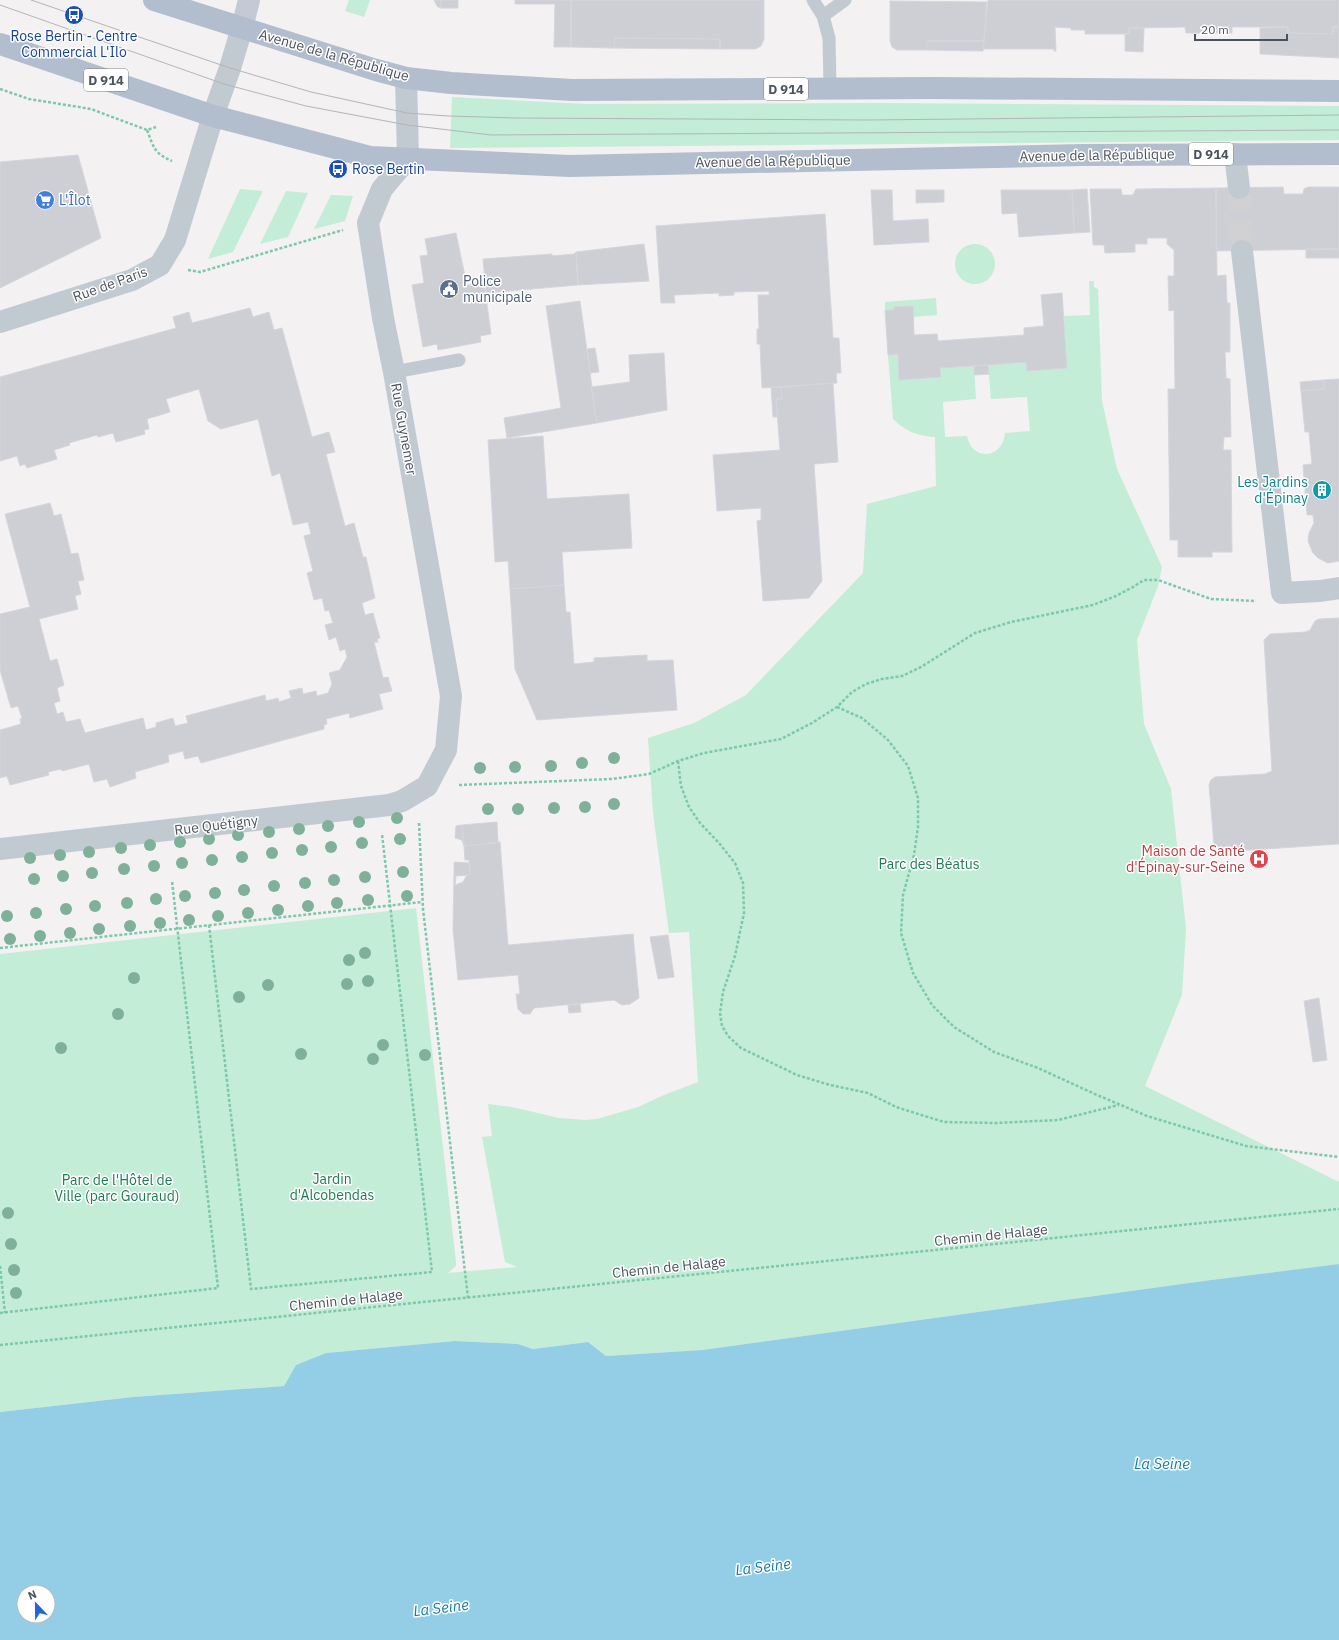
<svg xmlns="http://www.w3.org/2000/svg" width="1339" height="1640" viewBox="0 0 1339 1640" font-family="'IBM Plex Sans',sans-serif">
<rect width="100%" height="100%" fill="#f3f1f1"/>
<path fill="#c3edd6" d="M349 0H370L364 17 345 11Z
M452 97 586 104 879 103 1339 106V140L450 148Z
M240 189 263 191 233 252 208 259Z
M286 191 308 193 288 237 260 244Z
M331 195 353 196 345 221 314 229Z
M955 264a20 20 0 1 1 40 0a20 20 0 1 1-40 0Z
M1089 281H1094V287L1098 289 1102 401 1117 469 1162 567 1158 586 1137 640 1144 724 1171 789 1186 929 1182 995 1145 1086 1339 1182V1264L1211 1280 702 1350 606 1356 588 1342 533 1349 518 1344 455 1341 326 1353 296 1365 284 1386 133 1397 0 1412V954L416 908 456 1262V1266L448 1273 517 1267 505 1262 482 1137 492 1136 488 1104 512 1107 559 1118 585 1120 597 1119 638 1107 664 1095 698 1082 689 932 669 933 653 813 648 738 694 723 746 695 863 573 867 504 936 486 935 437C918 436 905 431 893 419L888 355 898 354 900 380 941 377 940 368 974 366 976 399 943 402 945 437 967 436C972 462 1003 459 1005 433L1030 431 1027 397 991 399 988 365 1026 362 1027 371 1067 368 1064 316 1090 315Z
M936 298 937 315 913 317V306L894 307V310H885V302Z"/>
<path fill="#93cee6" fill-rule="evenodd" d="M1339 1264V1640H0V1412L133 1397 284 1386 296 1365 326 1353 455 1341 518 1344 533 1349 588 1342 606 1356 702 1350 1211 1280ZM24 1592H48V1616H24Z"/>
<path fill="#cecfd5" stroke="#d5d6db" d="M434 0H441L440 8 437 6Z
M441 0H458V8H440Z
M515 0H571V47H554L555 4H515Z
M571 0H764V39L761 46 755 49H720V39L615 38 614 48 571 47Z
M988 0H1339V27H1333V34L1288 33V27H1232V33H1186L1185 27 1129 28V34H1085V30H1071V28L1055 27 1056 51H1054V49H983Z
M890 1 987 2 984 41H927L926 50H897L892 47 890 41Z
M1288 27V33L1333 34V27H1339V58L1260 54V28Z
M1129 28H1144L1143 52 1125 51V34H1129Z
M615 38 720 39V49L614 48Z
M927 41H984L983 51 926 50Z
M78 155 101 238 0 288V162Z
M1283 187 1284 194H1303L1304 189 1308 187H1339V249L1216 251V188Z
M1216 188 1217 276 1226 275 1227 303H1230V352H1225L1226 378 1230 379 1231 437H1224L1223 450H1231L1232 552H1212V557H1178V540H1170L1168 389H1175L1174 310 1169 311 1168 276H1174V250L1167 244V238H1147V244H1135V252L1105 253 1104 245H1093L1090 189H1121L1122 195H1133L1136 189H1139Z
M1087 189 1090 232 1074 233 1072 190Z
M871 190H892L893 221 928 219 929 242 874 245Z
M916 190H944V202L916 203Z
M1001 190H1072L1074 233 1019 237 1017 213 1002 214Z
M825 214 833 338H839L841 373H836L837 383 762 388 760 344H757V329H759L758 295H769V291L734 292V295L719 296V293L674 295 675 303H661L656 226Z
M456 233 465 276 463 277 464 286 484 282 491 334 480 336 481 342 438 350 437 344 423 347 412 285 424 283 420 256 428 255 425 239Z
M644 244 649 281 578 285 576 252Z
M1306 249H1339V258H1306Z
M576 252 578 285 486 293 483 259 552 254V256L574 254Z
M1062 293 1067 368 1027 371 1026 362 988 365 940 368 941 377 899 380 898 354 888 355 885 310H894V307L913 306 914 335 937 334 938 341 1024 335V328L1044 326 1041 295Z
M580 301 597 423 507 438 504 418 561 408 546 306Z
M250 308 253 317 269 312 274 330 282 328 312 437 329 432 335 452 326 454 345 526 354 523 363 557H366L375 598 362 603 365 615 373 613 380 638 377 639 378 642H374L383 678 388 677 392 691 379 694 383 709 350 718 349 713 326 719 327 724 324 725V729L201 763 198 756 185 759 183 751 168 755 169 762 135 772 136 778 110 787 107 779 94 782 89 764 62 771 61 769 48 772 49 775 10 785 7 776 0 778V730L21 724 20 719 22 718 18 706 11 708 0 670V614L30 607 5 514 50 503 54 516 61 514 71 554 78 553 84 580 78 581 81 594 75 596 78 609 39 619 50 661 57 659 64 685 57 688 60 701 54 703 57 714 63 712 66 722 80 719 85 733 143 718 146 730 156 727V723L173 718 175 726 188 723 186 716 265 695 266 701 278 698 279 702 291 698 289 691 302 688 303 694 316 691 317 696 328 693 332 684 329 673 340 670 347 657 345 649 340 651 336 637 329 640 325 625 333 623 329 610 325 611 322 598 314 600 307 573 313 571 304 536 311 534 308 522 293 525 280 473 272 476 258 419 221 429 208 421 199 389 166 399 170 412 147 419 149 429 144 430 145 434 116 442 113 433 98 437 97 435 69 443 70 445 54 450 57 459 27 468 25 464 20 466 17 456 0 461V377L176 328 173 317 189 312 192 323Z
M595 348 599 372 590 373 587 349Z
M664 353 667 410 597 423 591 387 630 382 629 355Z
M988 365 989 374 974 375V366Z
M1339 379V561L1328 563 1318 558 1313 553 1308 541 1309 533 1314 523 1313 515H1307L1303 465 1312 464 1309 432H1305L1301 391 1324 389 1323 380Z
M1323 380 1324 389 1301 391 1300 382Z
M833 383 838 462 814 464 822 581 809 598 763 601 757 521 761 520V508L717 511 713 455 780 450 776 399H782L781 387Z
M771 387H781L782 399H776L778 417H773Z
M543 436 547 499 629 494 632 548 562 552 564 585 510 589 508 561 495 562 488 440Z
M564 585 566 612H570L574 664 594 662V658L647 655V661L673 660 677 710 537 720 515 669 510 589Z
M1339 618V844L1221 852 1217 850 1214 844 1209 785 1211 780 1215 777 1265 774 1272 771 1264 640 1270 634 1306 632 1310 630 1315 621 1319 619Z
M497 822 498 843 464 846 462 825Z
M462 825 464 846 462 840 455 838 456 826Z
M500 842 508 945 633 934 639 998 630 1004 622 1005 614 1000 534 1008 530 1014H523L518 1009 516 994H520L518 975 458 980 453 929 454 876H456L455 885 463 882 467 875H470L469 860H465L464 846Z
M454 862 469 863 470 875 454 876Z
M668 935 674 977 658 979 650 937Z
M1319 998 1327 1060 1313 1062 1304 1001Z
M580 1004 581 1012 569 1013 568 1005Z"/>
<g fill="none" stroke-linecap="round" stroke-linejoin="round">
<path stroke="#d1d1d3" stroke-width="22" stroke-dasharray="22 11" stroke-linecap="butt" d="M1239 188 1242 251"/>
<path stroke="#7dc8a9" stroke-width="2.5" stroke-dasharray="3 2" stroke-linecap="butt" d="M0 89 29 99 91 109 147 130 156 127
M147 130C154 148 154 153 172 161
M188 270 200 272 343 230
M837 707 862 718 888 740 908 766 918 798V827L914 855 903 895 901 933 913 973 932 1005 954 1027 994 1052 1038 1068 1097 1095 1147 1116 1246 1146 1339 1157
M678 761 681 786 689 807 700 823 719 843 735 863 743 883 744 913 735 956 723 992 720 1013 722 1026 728 1036 741 1048 797 1075 830 1085 868 1093 896 1107 944 1122 995 1123 1058 1120 1119 1105
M459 785 612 779 649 774 678 761 704 753 781 739 812 723 837 707 852 692 866 684 882 679 902 676 921 667 975 633 1011 622 1093 605 1116 596 1133 587 1144 580H1158L1211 599 1256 601
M419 823 423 909 468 1298
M209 925 251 1289 432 1272 382 834
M0 948 422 902
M0 1266 5 1313
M0 1313 218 1288 172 881
M0 1345 1339 1209"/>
<path stroke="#c2cad1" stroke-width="13" d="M813 0 823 16 845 0
M823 16 829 38 830 88
M394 372 459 360"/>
<path stroke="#c2cad1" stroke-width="22" d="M1235 154 1239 188
M1242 251 1282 593 1320 591 1339 588
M0 322 132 280 160 265 175 240 213 116 230 68 242 28
M0 849 389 805 402 801 427 786 446 750 451 696 394 372 383 318 368 223 382 189 408 158 406 78"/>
<path stroke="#c3cad6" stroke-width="22" d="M242 28 249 0"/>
<path stroke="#b2becd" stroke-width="22" d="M154 0 376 70 406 78 451 83 572 90 933 88 1339 91
M0 44 213 116 370 157 570 166 1083 155 1339 154"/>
<path stroke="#b3b5ba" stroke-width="1" d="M31 0 230 68 311 92 407 113 448 116 516 118 869 120 1339 115
M0 5 224 84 306 106 407 125 491 135 1339 130"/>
</g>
<g fill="#7eb09a">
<circle cx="614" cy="758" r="6"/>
<circle cx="582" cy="763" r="6"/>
<circle cx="551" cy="766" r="6"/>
<circle cx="515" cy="767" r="6"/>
<circle cx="480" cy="768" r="6"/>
<circle cx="614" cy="804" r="6"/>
<circle cx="585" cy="807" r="6"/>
<circle cx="554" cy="808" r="6"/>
<circle cx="488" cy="809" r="6"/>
<circle cx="518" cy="809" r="6"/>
<circle cx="397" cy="818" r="6"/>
<circle cx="359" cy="822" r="6"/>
<circle cx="328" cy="826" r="6"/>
<circle cx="299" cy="829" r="6"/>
<circle cx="269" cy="832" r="6"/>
<circle cx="238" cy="835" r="6"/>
<circle cx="209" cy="839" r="6"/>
<circle cx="400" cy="839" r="6"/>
<circle cx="180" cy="842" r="6"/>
<circle cx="362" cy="843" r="6"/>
<circle cx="150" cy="845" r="6"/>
<circle cx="331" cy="847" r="6"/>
<circle cx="121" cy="848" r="6"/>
<circle cx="302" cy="850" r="6"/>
<circle cx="89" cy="852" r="6"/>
<circle cx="272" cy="853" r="6"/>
<circle cx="60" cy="855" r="6"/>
<circle cx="242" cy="857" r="6"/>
<circle cx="30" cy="858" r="6"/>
<circle cx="212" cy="860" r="6"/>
<circle cx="182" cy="863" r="6"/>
<circle cx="154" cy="866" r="6"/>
<circle cx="124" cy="869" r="6"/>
<circle cx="403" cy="872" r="6"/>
<circle cx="92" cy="873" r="6"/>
<circle cx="63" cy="876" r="6"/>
<circle cx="365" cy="877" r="6"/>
<circle cx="34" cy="879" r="6"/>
<circle cx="334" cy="880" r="6"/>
<circle cx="305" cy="883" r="6"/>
<circle cx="274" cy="886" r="6"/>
<circle cx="244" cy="890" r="6"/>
<circle cx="215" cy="893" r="6"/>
<circle cx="185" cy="896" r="6"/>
<circle cx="407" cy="896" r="6"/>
<circle cx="156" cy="899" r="6"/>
<circle cx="368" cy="900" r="6"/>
<circle cx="127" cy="903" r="6"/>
<circle cx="337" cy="903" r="6"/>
<circle cx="95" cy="906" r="6"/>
<circle cx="308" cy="906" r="6"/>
<circle cx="66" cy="909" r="6"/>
<circle cx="278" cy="910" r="6"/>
<circle cx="36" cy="913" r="6"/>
<circle cx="248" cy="913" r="6"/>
<circle cx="7" cy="916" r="6"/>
<circle cx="218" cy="916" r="6"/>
<circle cx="189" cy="920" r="6"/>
<circle cx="160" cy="923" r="6"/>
<circle cx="130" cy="926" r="6"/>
<circle cx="99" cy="929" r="6"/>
<circle cx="70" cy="933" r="6"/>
<circle cx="40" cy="936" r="6"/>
<circle cx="10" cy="939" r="6"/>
<circle cx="365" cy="953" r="6"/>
<circle cx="349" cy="960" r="6"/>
<circle cx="134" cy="978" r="6"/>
<circle cx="368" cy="981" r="6"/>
<circle cx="347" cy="984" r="6"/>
<circle cx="268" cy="985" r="6"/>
<circle cx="239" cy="997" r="6"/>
<circle cx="118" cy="1014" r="6"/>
<circle cx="383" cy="1045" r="6"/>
<circle cx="61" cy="1048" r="6"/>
<circle cx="301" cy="1054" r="6"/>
<circle cx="425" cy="1055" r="6"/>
<circle cx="373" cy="1059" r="6"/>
<circle cx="8" cy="1213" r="6"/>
<circle cx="11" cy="1244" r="6"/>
<circle cx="14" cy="1270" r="6"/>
<circle cx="16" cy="1293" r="6"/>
</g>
<defs>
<symbol id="bus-disc" viewBox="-11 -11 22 22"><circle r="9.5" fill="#1a4fb4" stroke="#fff"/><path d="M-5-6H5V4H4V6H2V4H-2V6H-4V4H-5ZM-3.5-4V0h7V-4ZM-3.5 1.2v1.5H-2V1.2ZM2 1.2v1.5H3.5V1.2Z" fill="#fff"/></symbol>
<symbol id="supermarket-disc" viewBox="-11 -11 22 22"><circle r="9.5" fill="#3f7fe0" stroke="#fff"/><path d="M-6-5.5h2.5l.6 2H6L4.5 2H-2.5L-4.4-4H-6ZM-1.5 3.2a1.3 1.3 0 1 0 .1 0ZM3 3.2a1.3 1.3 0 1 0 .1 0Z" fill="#fff"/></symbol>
<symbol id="civic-disc" viewBox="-11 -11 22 22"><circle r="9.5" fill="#5c6f8a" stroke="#fff"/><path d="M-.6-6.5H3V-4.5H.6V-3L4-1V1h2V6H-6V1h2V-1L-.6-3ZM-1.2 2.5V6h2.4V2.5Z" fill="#fff"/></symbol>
<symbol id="building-disc" viewBox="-11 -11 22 22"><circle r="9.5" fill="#0f9aa8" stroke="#fff"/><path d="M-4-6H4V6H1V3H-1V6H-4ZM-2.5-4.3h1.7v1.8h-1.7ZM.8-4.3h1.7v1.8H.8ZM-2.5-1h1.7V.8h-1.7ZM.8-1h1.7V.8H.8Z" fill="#fff"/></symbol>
<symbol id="hospital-disc" viewBox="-11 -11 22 22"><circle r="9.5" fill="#e0444e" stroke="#fff"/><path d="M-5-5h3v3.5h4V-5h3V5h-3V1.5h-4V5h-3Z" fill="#fff"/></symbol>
</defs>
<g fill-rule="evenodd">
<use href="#bus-disc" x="63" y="4" width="22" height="22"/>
<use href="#bus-disc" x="327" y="158" width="22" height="22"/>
<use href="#supermarket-disc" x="34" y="189" width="22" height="22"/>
<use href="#civic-disc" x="438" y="278" width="22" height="22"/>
<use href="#building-disc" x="1311" y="479" width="22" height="22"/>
<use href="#hospital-disc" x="1248" y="848" width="22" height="22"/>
</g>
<g text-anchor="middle" stroke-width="3" stroke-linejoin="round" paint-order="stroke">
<g fill="#fff" stroke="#80868e" stroke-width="1">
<rect x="84" y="69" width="44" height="22" rx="3"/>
<rect x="764" y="78" width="44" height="22" rx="3"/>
<rect x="1189" y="143" width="44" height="22" rx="3"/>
</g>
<g font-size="13" font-weight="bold" fill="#4a525d">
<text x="106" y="85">D 914</text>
<text x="786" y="94">D 914</text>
<text x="1211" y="159">D 914</text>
</g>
<g font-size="14" fill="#164399" stroke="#fff">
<text x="74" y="41">Rose Bertin - Centre<tspan x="74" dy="16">Commercial L'Ilo</tspan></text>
<text x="352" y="174" text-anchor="start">Rose Bertin</text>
</g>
<g font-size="14" fill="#4a525d" stroke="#fff">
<text transform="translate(334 55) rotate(16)" y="5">Avenue de la République</text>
<text transform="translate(1097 155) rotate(-1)" y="5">Avenue de la République</text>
<text transform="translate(773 161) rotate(-1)" y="5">Avenue de la République</text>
<text transform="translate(110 284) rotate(-20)" y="5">Rue de Paris</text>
<text transform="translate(404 429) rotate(80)" y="5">Rue Guynemer</text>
<text transform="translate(216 825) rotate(-7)" y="5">Rue Quétigny</text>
<text transform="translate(991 1235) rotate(-6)" y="5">Chemin de Halage</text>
<text transform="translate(669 1267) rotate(-6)" y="5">Chemin de Halage</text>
<text transform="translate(346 1300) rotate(-6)" y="5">Chemin de Halage</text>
</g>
<g font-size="14" fill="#366cbe" stroke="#fff" text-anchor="start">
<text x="59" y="205">L'Îlot</text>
</g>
<g font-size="14" fill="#4e5e75" stroke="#fff" text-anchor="start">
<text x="463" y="286">Police<tspan x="463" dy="16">municipale</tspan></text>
</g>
<g font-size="14" fill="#0d838f" stroke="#fff" text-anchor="end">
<text x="1308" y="487">Les Jardins<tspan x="1308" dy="16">d'Épinay</tspan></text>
</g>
<g font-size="14" fill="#be3a42" stroke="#fff" text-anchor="end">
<text x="1245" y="856">Maison de Santé<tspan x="1245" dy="16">d'Épinay-sur-Seine</tspan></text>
</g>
<g font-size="14" fill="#1e7a53" stroke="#fff">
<text x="929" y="869">Parc des Béatus</text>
<text x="332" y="1184">Jardin<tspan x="332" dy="16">d'Alcobendas</tspan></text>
<text x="117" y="1185">Parc de l'Hôtel de<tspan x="117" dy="16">Ville (parc Gouraud)</tspan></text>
</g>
<g font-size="15" font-style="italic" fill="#177aa3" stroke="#fff">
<text x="1162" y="1469">La Seine</text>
<text transform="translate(763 1567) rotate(-7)" y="5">La Seine</text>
<text transform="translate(441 1608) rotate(-7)" y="5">La Seine</text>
</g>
</g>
<g transform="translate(36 1604) rotate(338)"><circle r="19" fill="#ffffff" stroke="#b7babe"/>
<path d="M0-3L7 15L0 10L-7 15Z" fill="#2665d7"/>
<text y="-6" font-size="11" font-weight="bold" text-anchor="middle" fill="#4a525d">N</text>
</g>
<path d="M1195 34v6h92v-6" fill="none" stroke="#4a525d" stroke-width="2"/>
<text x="1201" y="34" font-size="12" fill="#4a525d" stroke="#ffffff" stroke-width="3" paint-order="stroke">20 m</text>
</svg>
